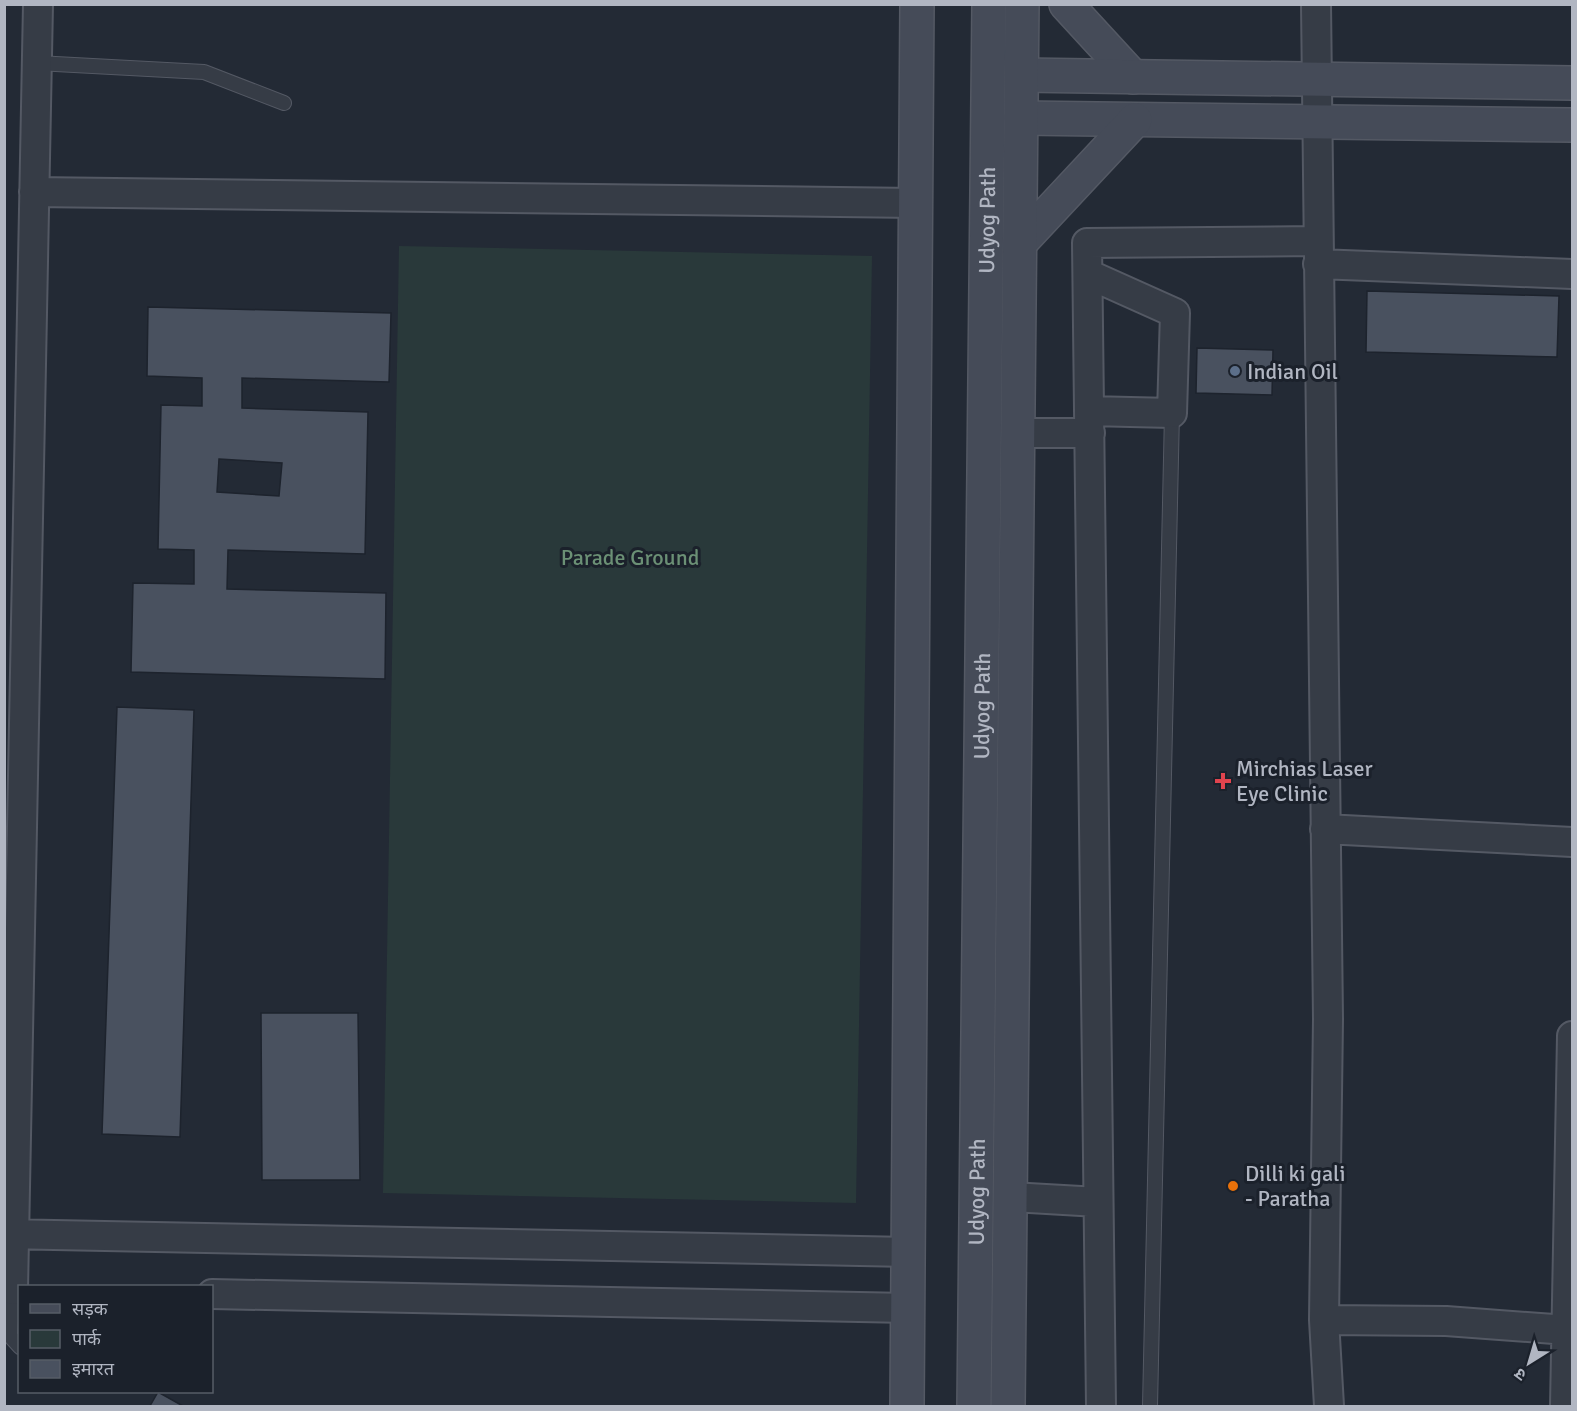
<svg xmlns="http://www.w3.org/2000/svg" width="1577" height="1411" viewBox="0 0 1577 1411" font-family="Signika,'Noto Sans Devanagari',sans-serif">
<rect width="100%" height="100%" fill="#232a35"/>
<path fill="#29393a" d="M399 246 872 256 856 1203 383 1193Z"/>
<path fill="#49515f" stroke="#1d232d" stroke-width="1.5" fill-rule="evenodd" d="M1367 291 1559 296 1557 357 1366 352Z
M148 307 391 313 389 382 242 378V408L368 412 365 554 228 550 227 589 386 593 385 679 131 672 133 583 194 584V550L158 549 161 405 202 406V378L147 376ZM219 459 282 463 279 496 217 492Z
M1197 348 1273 350 1272 395 1196 393Z
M117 707 194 710 180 1137 102 1134Z
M261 1013H358L360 1180H262Z
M158 1392 183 1406H150Z"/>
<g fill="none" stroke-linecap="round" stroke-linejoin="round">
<defs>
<path id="lane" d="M37 63 204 72 284 103
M13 1290 10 1336 20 1347
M1150 1406 1172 413"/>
<path id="street" d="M1316 4 1328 1019 1324 1320 1329 1406
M34 192 916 203
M1318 264 1572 274
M1088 274 1175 313 1172 413 1089 411
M1018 433H1090
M1325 829 1572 842
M1010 1197 1098 1202
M4 1234 909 1252
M13 1290 38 4
M212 1294 908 1308
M1324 1320 1446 1321 1567 1330
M1101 1406 1087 243 1317 241
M1565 1406 1572 1036"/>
<g id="secondary">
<path d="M1066 4 1133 77"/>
<path d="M1022 75 1572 83"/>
<path d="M1021 118 1572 125"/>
<path d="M1020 243 1135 120"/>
<path d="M907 1406 917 4"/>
<path id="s1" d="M974 1406 989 4"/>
<path d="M1008 1406 1022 4"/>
</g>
</defs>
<use href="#lane" stroke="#545964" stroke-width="16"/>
<use href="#street" stroke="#545964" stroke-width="32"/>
<use href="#secondary" stroke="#545964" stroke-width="36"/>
<use href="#lane" stroke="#363c46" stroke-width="14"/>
<use href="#street" stroke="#363c46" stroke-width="28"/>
<use href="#secondary" stroke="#454b58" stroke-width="33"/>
</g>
<circle fill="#5c6f8a" stroke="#1b212b" stroke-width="2" cx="1235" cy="371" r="6"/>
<path fill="#e0444e" stroke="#1b212b" stroke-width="2" d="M1220 772h6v6h6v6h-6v6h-6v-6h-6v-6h6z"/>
<circle fill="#e8710a" stroke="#1b212b" stroke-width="2" cx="1233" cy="1186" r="6"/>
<g text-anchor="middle" stroke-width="6" stroke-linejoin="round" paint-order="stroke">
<g font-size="22" fill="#b1b6c2" stroke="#1b212b">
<text dy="8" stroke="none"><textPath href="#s1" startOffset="1186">Udyog Path</textPath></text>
<text dy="8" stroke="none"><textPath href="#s1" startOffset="700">Udyog Path</textPath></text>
<text dy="8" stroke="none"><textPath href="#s1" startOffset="214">Udyog Path</textPath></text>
</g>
<g font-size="22" fill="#b1b6c2" stroke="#1b212b" text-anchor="start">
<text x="1247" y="379">Indian Oil</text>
<text x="1236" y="776">Mirchias Laser<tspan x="1236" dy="25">Eye Clinic</tspan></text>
<text x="1245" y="1181">Dilli ki gali<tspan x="1245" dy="25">- Paratha</tspan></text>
</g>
<g font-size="22" fill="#6b9075" stroke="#1b212b">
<text x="630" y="565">Parade Ground</text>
</g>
</g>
<rect width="1577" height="1411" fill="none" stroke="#b1b6c2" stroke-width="12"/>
<rect x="18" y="1285" width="195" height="108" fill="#1b212b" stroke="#575d67" stroke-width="1.5"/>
<rect x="30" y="1304" width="30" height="9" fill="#454b58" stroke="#575d67" stroke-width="1.5"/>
<text x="72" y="1315" font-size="18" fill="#b1b6c2">सड़क</text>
<rect x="30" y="1330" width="30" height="18" fill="#29393a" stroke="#575d67" stroke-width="1.5"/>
<text x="72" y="1345" font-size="18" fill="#b1b6c2">पार्क</text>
<rect x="30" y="1360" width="30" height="18" fill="#49515f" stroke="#575d67" stroke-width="1.5"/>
<text x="72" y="1375" font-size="18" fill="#b1b6c2">इमारत</text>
<g transform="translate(1529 1363) rotate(217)" stroke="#1b212b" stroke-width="4.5" paint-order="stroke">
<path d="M0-4.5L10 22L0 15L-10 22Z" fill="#b1b6c2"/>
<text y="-9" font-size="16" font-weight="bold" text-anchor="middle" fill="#b1b6c2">उ</text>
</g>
</svg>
